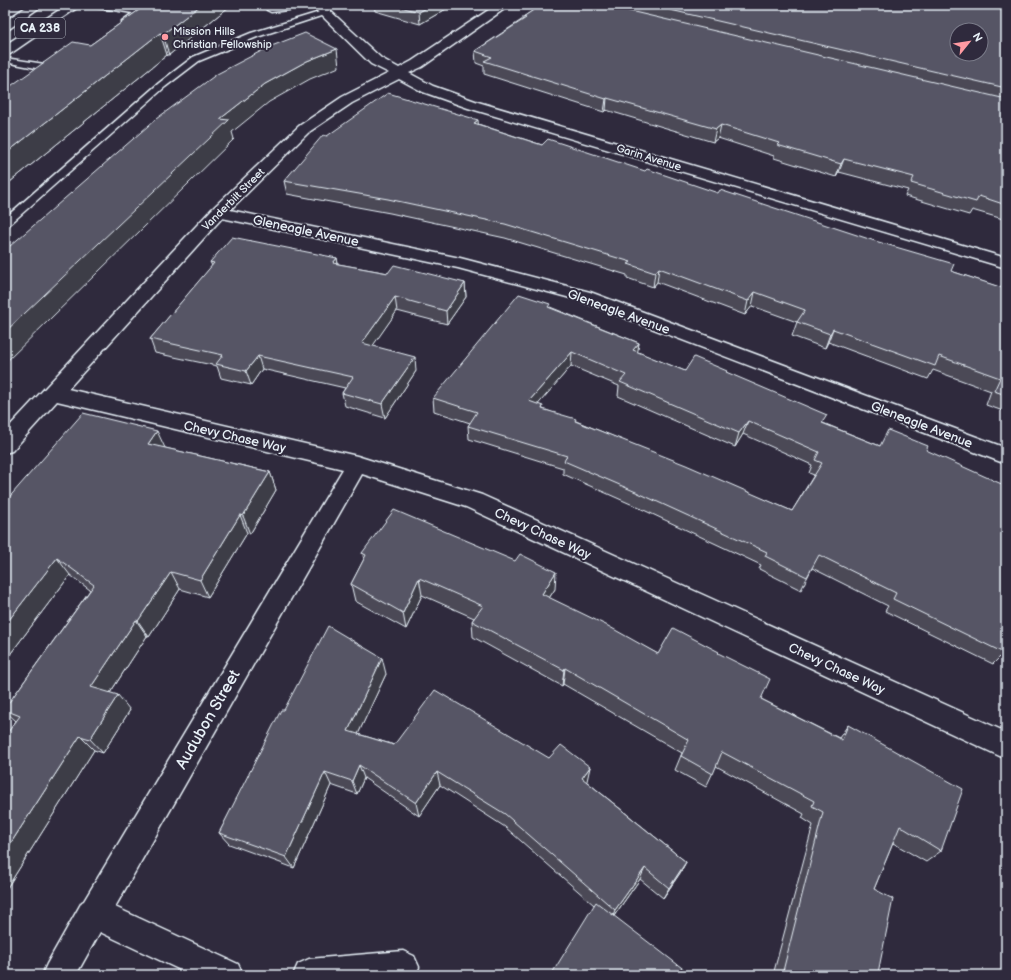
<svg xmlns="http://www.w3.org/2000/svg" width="1011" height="980" viewBox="0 0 1011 980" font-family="'Balsamiq Sans',sans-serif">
<rect width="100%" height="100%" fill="#2f2a3d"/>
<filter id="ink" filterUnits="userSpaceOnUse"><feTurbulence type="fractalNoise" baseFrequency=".025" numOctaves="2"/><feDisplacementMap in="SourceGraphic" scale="8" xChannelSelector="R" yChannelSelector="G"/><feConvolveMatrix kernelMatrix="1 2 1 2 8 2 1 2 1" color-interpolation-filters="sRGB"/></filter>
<g filter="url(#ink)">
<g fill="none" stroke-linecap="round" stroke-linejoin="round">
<defs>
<path id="lane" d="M89 5H108L140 10 144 12 126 23 122 21 133 13 93 7Z
M269 5H277L276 7 317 5 313 7 271 12 267 10Z
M323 11H329L330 13 257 37 199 61 165 87 9 225 5 226V218L159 83 193 57 251 33Z
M5 58 51 65 55 68 51 71 5 62Z"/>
<path id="street" d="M311 5H324L381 58 399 68 412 61 496 5H510L422 67 409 73 433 86 478 102 1006 258V268L468 108 423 92 399 79 352 103 309 132 230 210 460 258 590 292 1006 448V464L578 300 458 268 222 218 68 389 357 456 482 495 1006 732V759L466 507 362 474 115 907 238 964 243 975H191L100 932 76 975H42L47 964 82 902 84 901 343 469 57 401 12 451 5 453V431L212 209 299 126 342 97 389 73 371 64Z
M403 951 414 956 419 967 416 975H293L298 964 309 959Z"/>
<path id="primary" d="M29 5H43L9 29 5 30V21Z
M67 5H81L10 54 5 55V45Z"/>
</defs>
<use href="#lane" stroke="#e8f1f8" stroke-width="3"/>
<use href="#street" stroke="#e8f1f8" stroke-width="3"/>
<use href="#primary" stroke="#e8f1f8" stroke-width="3"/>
<use href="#lane" fill="#2f2a3d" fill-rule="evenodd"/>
<use href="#street" fill="#2f2a3d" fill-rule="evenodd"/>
<use href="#primary" fill="#2f2a3d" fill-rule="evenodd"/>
</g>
<path fill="#4b4957" stroke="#e8f1f8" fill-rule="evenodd" d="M146 5H230V6L169 55H167L5 186V90L90 45Z
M374 5H453L420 24 375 11Z
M541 5H1006V214L1003 219 972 210 969 215 905 196 908 190 839 172 836 177 774 158V156L718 138 713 142 606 110 604 112 484 74V66L476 63 475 51 523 19V17Z
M478 124 542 145 951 271 1002 288 1006 280V412L986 405 991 391 933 370 928 379 828 342 825 348 792 336 797 322 752 306 745 315 657 282 653 287 627 278V275L505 238 390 213 287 194 284 181 327 136Z
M337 258 338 264 388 273 465 283 466 297 447 324 397 311 372 346 416 371 385 418 345 406 342 393 345 388 262 369 251 385 221 378 217 366 155 353 150 339 212 266 210 262Z
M550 307 639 343 637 352 685 371 727 373 823 423 880 446 926 450 1004 653 993 664 885 611 888 606 812 568 801 590 759 569 761 565 633 505 563 474V468L469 439 468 426 470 423 434 411 433 398ZM571 366 619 386 618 396 735 447 743 434 812 465 809 473 814 475 792 511 576 421 543 409 538 404Z
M165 448 270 472 276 490 250 534 247 533 208 597 180 589 149 637 147 636 110 693 130 710 103 753 94 750 5 891V736L16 721 5 711V708L90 590 70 575 5 661V502Z
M362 553 555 589 549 598 658 654 718 653 761 699 839 738 848 725 941 851 926 862 893 843 874 889 878 973 883 975H773L813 825 802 818 804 814 716 766 706 787 675 770 682 753 563 684 562 686 473 637 472 621 474 618 422 595 406 629 355 601 351 584 364 559Z
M386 674 358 734 394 745 549 758 590 767 586 781 686 862 680 873 663 898 640 879 614 916 594 905 505 827 440 785 419 816 364 778 357 794 331 785 294 868 229 844 219 833 284 710Z"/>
<path fill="#3d3c47" stroke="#e8f1f8" d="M201 5H230V6L169 55 163 34Z
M432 5H453L420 24 419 12Z
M160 33 167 55 5 186V154Z
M337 49 339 67 310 79 269 102 232 132 234 139 5 363V332L220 119 265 84 307 61Z
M607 98 606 110 604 112 606 99Z
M478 120 479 133 474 123Z
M721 125 718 138 713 142 716 129Z
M844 159 839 172 836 177 841 164Z
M337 258 339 271 333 263Z
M659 268 657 282 653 287 655 273Z
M465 283 466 297 447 324 446 311Z
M755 292 752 306 745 315 748 301Z
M395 297 397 311 365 357 362 343Z
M833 329 828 342 825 348 830 334Z
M639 343 637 356 633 350Z
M572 352 571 366 529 415V401Z
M258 356 262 369 251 385 246 371Z
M415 357 416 371 385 418 382 404Z
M748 421 743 434 735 447 739 433Z
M157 431 166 450 148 444Z
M270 472 276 490 250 534 243 516Z
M240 515 247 533 208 597 200 580Z
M57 558 70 575 5 661V625Z
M171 572 180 589 149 637 138 621Z
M556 572 555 589 541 610 542 594Z
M419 578 422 595 406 629 403 613Z
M136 620 147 636 104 702 91 687Z
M382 658 386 674 353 745 348 731Z
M565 668 563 684 562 686 564 670Z
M118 695 130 710 103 753 90 739Z
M80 736 94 750 5 891V852Z
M359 765 364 778 357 794 352 781Z
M590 767 587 781 579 791 582 778Z
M325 772 331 785 294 868 286 857Z
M437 772 440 785 419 816 416 803Z
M686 862 680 873 663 898 669 888Z
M645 868 640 879 611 920 615 910Z"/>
<path fill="#575565" stroke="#e8f1f8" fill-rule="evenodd" d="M146 5H201L163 34 160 33 5 154V90L73 42 90 45Z
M393 5H432L419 12Z
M541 5H604L1006 99V205L979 196 976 202 911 183 914 177 844 159 841 164 777 145 779 143 721 125 716 129 607 98 606 99 484 61 492 57 475 51 526 18 523 17Z
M649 5H1006V88ZM957 30H981V54H957Z
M305 33 337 49 307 61 265 84 220 119 229 120 5 332V245L10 246 156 119 217 74 269 47Z
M388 93 478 120 474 123 542 145 548 139 645 171 647 169 718 193 720 190 875 241 954 264 951 271 1003 288 1006 281V395L994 391 1000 378 939 356 935 366 833 329 830 334 797 322 805 310 755 292 748 301 659 268 655 273 628 264 631 262 505 224 388 199 284 181 323 135 327 136Z
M232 237 337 258 333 263 388 273 394 265 465 283 446 311 395 297 362 343 415 357 382 404 342 393 353 377 258 356 246 371 216 364 223 355 150 339 214 263 210 262Z
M519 294 550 304 548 307 639 343 633 350 685 371 694 357 727 371 726 372 827 415 822 423 880 446 888 430 928 446 926 450 1006 486V647L1004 653 893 599 896 593 819 555 807 577 765 556 767 552 636 492 564 461 567 456 468 426 477 412 433 398ZM572 352 626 375 620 382 739 433 748 421 819 452 815 460 822 463 792 511 686 465 575 421 576 419 542 409 543 406 529 401Z
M83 413 157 431 148 444 270 472 243 516 240 515 200 580 171 572 138 621 136 620 91 687 118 695 90 739 80 736 5 852V736L20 716 5 710V708L94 585 57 558 5 625V502Z
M394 510 515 561 520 554 556 572 542 594 608 626 658 654 673 628 719 652 718 653 770 679 761 699 842 740 848 725 963 789 941 851 900 826 874 889 893 899 878 973 883 975H782L823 812 812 806 814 801 722 752 713 774 681 756 689 740 565 668 564 670 472 621 483 606 419 578 403 613 351 584 366 555 362 553Z
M328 626 382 658 348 731 394 745 435 690 549 758 561 745 590 767 582 778 686 862 669 888 645 868 615 910 505 814 437 772 416 803 359 765 352 781 325 772 286 857 219 833 281 710H284Z
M596 902 686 971 684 975H551Z"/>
</g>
<circle fill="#ff9aa2" stroke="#2f2a3d" stroke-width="1.5" cx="165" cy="37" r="4"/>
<g text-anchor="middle" stroke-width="4" stroke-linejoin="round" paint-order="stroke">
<g font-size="11" fill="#e8f1f8" stroke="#2f2a3d" text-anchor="start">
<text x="173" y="35">Mission Hills<tspan x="173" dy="13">Christian Fellowship</tspan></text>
</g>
<g font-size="11" fill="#e8f1f8" stroke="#2f2a3d">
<text transform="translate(649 157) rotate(17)" y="4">Garin Avenue</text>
<text transform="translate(233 199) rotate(-45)" y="4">Vanderbilt Street</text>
</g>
<rect fill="#2f2a3d" stroke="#b0b5c0" stroke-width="1" x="15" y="18" width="50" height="20" rx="3"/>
<g font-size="12" font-weight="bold" fill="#e8f1f8">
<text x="40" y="32">CA 238</text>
</g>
<g font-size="13" fill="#e8f1f8" stroke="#2f2a3d">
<text transform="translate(306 230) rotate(12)" y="5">Gleneagle Avenue</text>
<text transform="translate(619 311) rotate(20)" y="5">Gleneagle Avenue</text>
<text transform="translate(922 424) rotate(21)" y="5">Gleneagle Avenue</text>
<text transform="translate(235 436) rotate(13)" y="5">Chevy Chase Way</text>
<text transform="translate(543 533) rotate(25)" y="5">Chevy Chase Way</text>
<text transform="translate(837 668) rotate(25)" y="5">Chevy Chase Way</text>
</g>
<g font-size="16" fill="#e8f1f8" stroke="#2f2a3d">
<text transform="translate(207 719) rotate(-60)" y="6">Audubon Street</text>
</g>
</g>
<rect width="1011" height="980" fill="none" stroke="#2f2a3d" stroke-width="20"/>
<rect x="10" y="10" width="991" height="960" fill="none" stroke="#e8f1f8" stroke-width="1.5" filter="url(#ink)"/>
<g transform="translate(969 42) rotate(60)"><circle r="19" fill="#2f2a3d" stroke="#797a88"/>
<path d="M0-3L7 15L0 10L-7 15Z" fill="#ff9aa2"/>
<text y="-6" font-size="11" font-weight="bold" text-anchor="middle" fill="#e8f1f8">N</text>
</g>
</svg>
